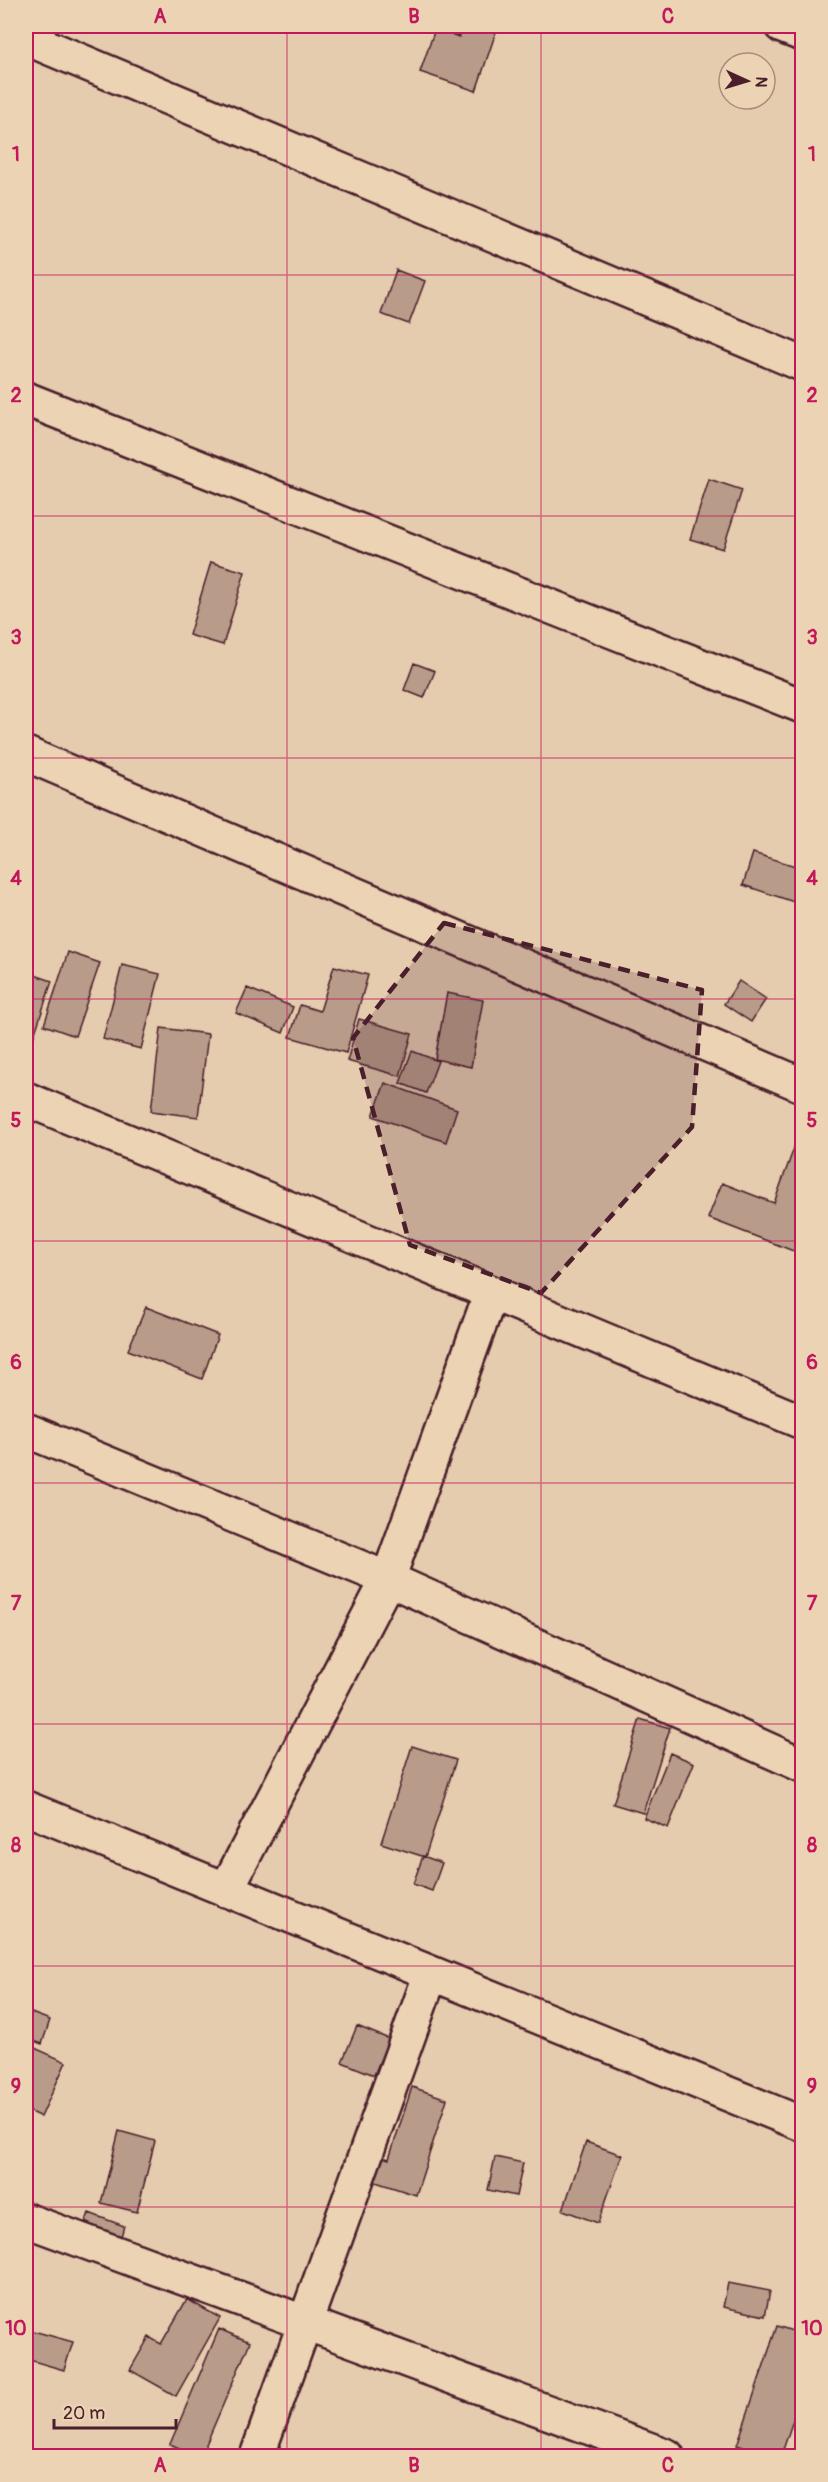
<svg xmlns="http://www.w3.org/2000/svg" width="828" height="2482" viewBox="0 0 828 2482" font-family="Pangolin,sans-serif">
<rect width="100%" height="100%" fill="#e5ccae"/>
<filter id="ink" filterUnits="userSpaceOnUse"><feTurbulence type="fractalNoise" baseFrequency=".0167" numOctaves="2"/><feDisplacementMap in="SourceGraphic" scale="12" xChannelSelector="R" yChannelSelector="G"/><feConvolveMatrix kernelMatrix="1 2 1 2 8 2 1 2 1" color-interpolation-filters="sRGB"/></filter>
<g filter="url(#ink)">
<path fill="#b99b89" stroke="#4a1f2b" stroke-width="1.5" d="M463 26H498L476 91 420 72 435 29 459 37Z
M396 270 425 281 409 324 381 314Z
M709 479 742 490 723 549 690 539Z
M211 562 245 572 223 645 189 635Z
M414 663 435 671 424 698 404 690Z
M753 853 802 868V885L797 903 743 885Z
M68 952 100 963 75 1036 44 1025Z
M122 965 160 974 141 1049 103 1039Z
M334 966 368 975 346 1053 290 1037 300 1005 320 1011Z
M26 972 52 981 28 1054 26 1053Z
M739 981 766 999 751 1022 724 1004Z
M247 988 293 1007 283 1033 236 1013Z
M447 993 483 1000 471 1067 435 1059Z
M359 1019 412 1034 400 1076 347 1061Z
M161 1028 208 1034 198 1117 151 1111Z
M412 1051 438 1061 426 1093 400 1083Z
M385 1083 457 1109 446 1142 373 1116Z
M802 1126V1235L796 1252 708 1218 722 1183 774 1203Z
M146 1307 218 1335 202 1379 128 1350Z
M640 1719 670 1728 643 1813 613 1804Z
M412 1746 456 1760 425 1857 381 1843Z
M670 1753 694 1763 668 1828 644 1818Z
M423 1856 442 1863 432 1891 413 1884Z
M26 2011 50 2020 42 2044 26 2038Z
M357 2026 389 2039 374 2075 342 2062Z
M26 2044 66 2062 41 2117 26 2110Z
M412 2087 447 2099 416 2195 357 2176 364 2151 389 2159Z
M119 2131 155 2141 137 2212 101 2203Z
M586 2142 622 2155 598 2223 563 2210Z
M495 2157 523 2163 516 2196 488 2190Z
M89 2213 124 2226 118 2247 81 2235Z
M728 2283 770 2291 765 2316 723 2307Z
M187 2299 220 2318 176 2396 130 2370 149 2337 161 2344Z
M777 2326 802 2334V2393L781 2456H772L737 2445Z
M26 2329 73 2342 64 2370 26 2359Z
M219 2329 250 2342 201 2456H198L170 2444Z"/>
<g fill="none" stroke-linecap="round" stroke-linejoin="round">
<defs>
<path id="minor" d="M782 26 802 34
M26 38 802 364
M26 399 802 706
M26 754 802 1085
M26 1099 802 1422
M26 1430 388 1579 802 1765
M26 1808 802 2124
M226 1890 388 1579 491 1293
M26 2220 667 2456
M257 2456 431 1973"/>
</defs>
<use href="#minor" stroke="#4a1f2b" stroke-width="38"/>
<use href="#minor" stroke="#ebd3b3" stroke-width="33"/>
</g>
</g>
<path fill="#4a1f2b" fill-opacity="0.2" stroke="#4a1f2b" stroke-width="4.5" stroke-dasharray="12 8" stroke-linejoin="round" d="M444 923 702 990 692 1127 541 1293 410 1245 353 1038Z"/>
<path fill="none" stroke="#c2185b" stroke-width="1.5" stroke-opacity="0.55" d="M287 26V2456M541 26V2456M26 275H802M26 516H802M26 758H802M26 999H802M26 1241H802M26 1483H802M26 1724H802M26 1966H802M26 2207H802"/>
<rect width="828" height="2482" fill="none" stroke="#ebd3b3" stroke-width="66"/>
<g transform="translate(747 81) rotate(94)"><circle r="28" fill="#ebd3b3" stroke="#ab8b7d" stroke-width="1.5"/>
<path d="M0-4.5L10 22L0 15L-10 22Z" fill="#4a1f2b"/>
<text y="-9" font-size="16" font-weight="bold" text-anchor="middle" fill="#4a1f2b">N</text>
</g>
<path d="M54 2419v9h122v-9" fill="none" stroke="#4a1f2b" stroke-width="3"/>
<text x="63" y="2419" font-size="18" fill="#4a1f2b" stroke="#ebd3b3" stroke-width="4.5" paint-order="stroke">20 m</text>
<rect x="33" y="33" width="762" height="2416" fill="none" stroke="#c2185b" stroke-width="2"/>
<g font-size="20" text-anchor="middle" font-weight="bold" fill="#c2185b">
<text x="160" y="23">A</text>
<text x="414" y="23">B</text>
<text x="668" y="23">C</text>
<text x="16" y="161">1</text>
<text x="812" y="161">1</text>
<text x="16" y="402">2</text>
<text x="812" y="402">2</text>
<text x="16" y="644">3</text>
<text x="812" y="644">3</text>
<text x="16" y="885">4</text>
<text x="812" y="885">4</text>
<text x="16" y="1127">5</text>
<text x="812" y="1127">5</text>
<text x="16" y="1369">6</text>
<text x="812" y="1369">6</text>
<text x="16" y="1610">7</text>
<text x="812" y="1610">7</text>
<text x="16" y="1852">8</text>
<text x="812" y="1852">8</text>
<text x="16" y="2093">9</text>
<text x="812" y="2093">9</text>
<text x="16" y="2335">10</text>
<text x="812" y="2335">10</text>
<text x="160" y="2472">A</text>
<text x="414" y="2472">B</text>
<text x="668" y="2472">C</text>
</g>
</svg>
